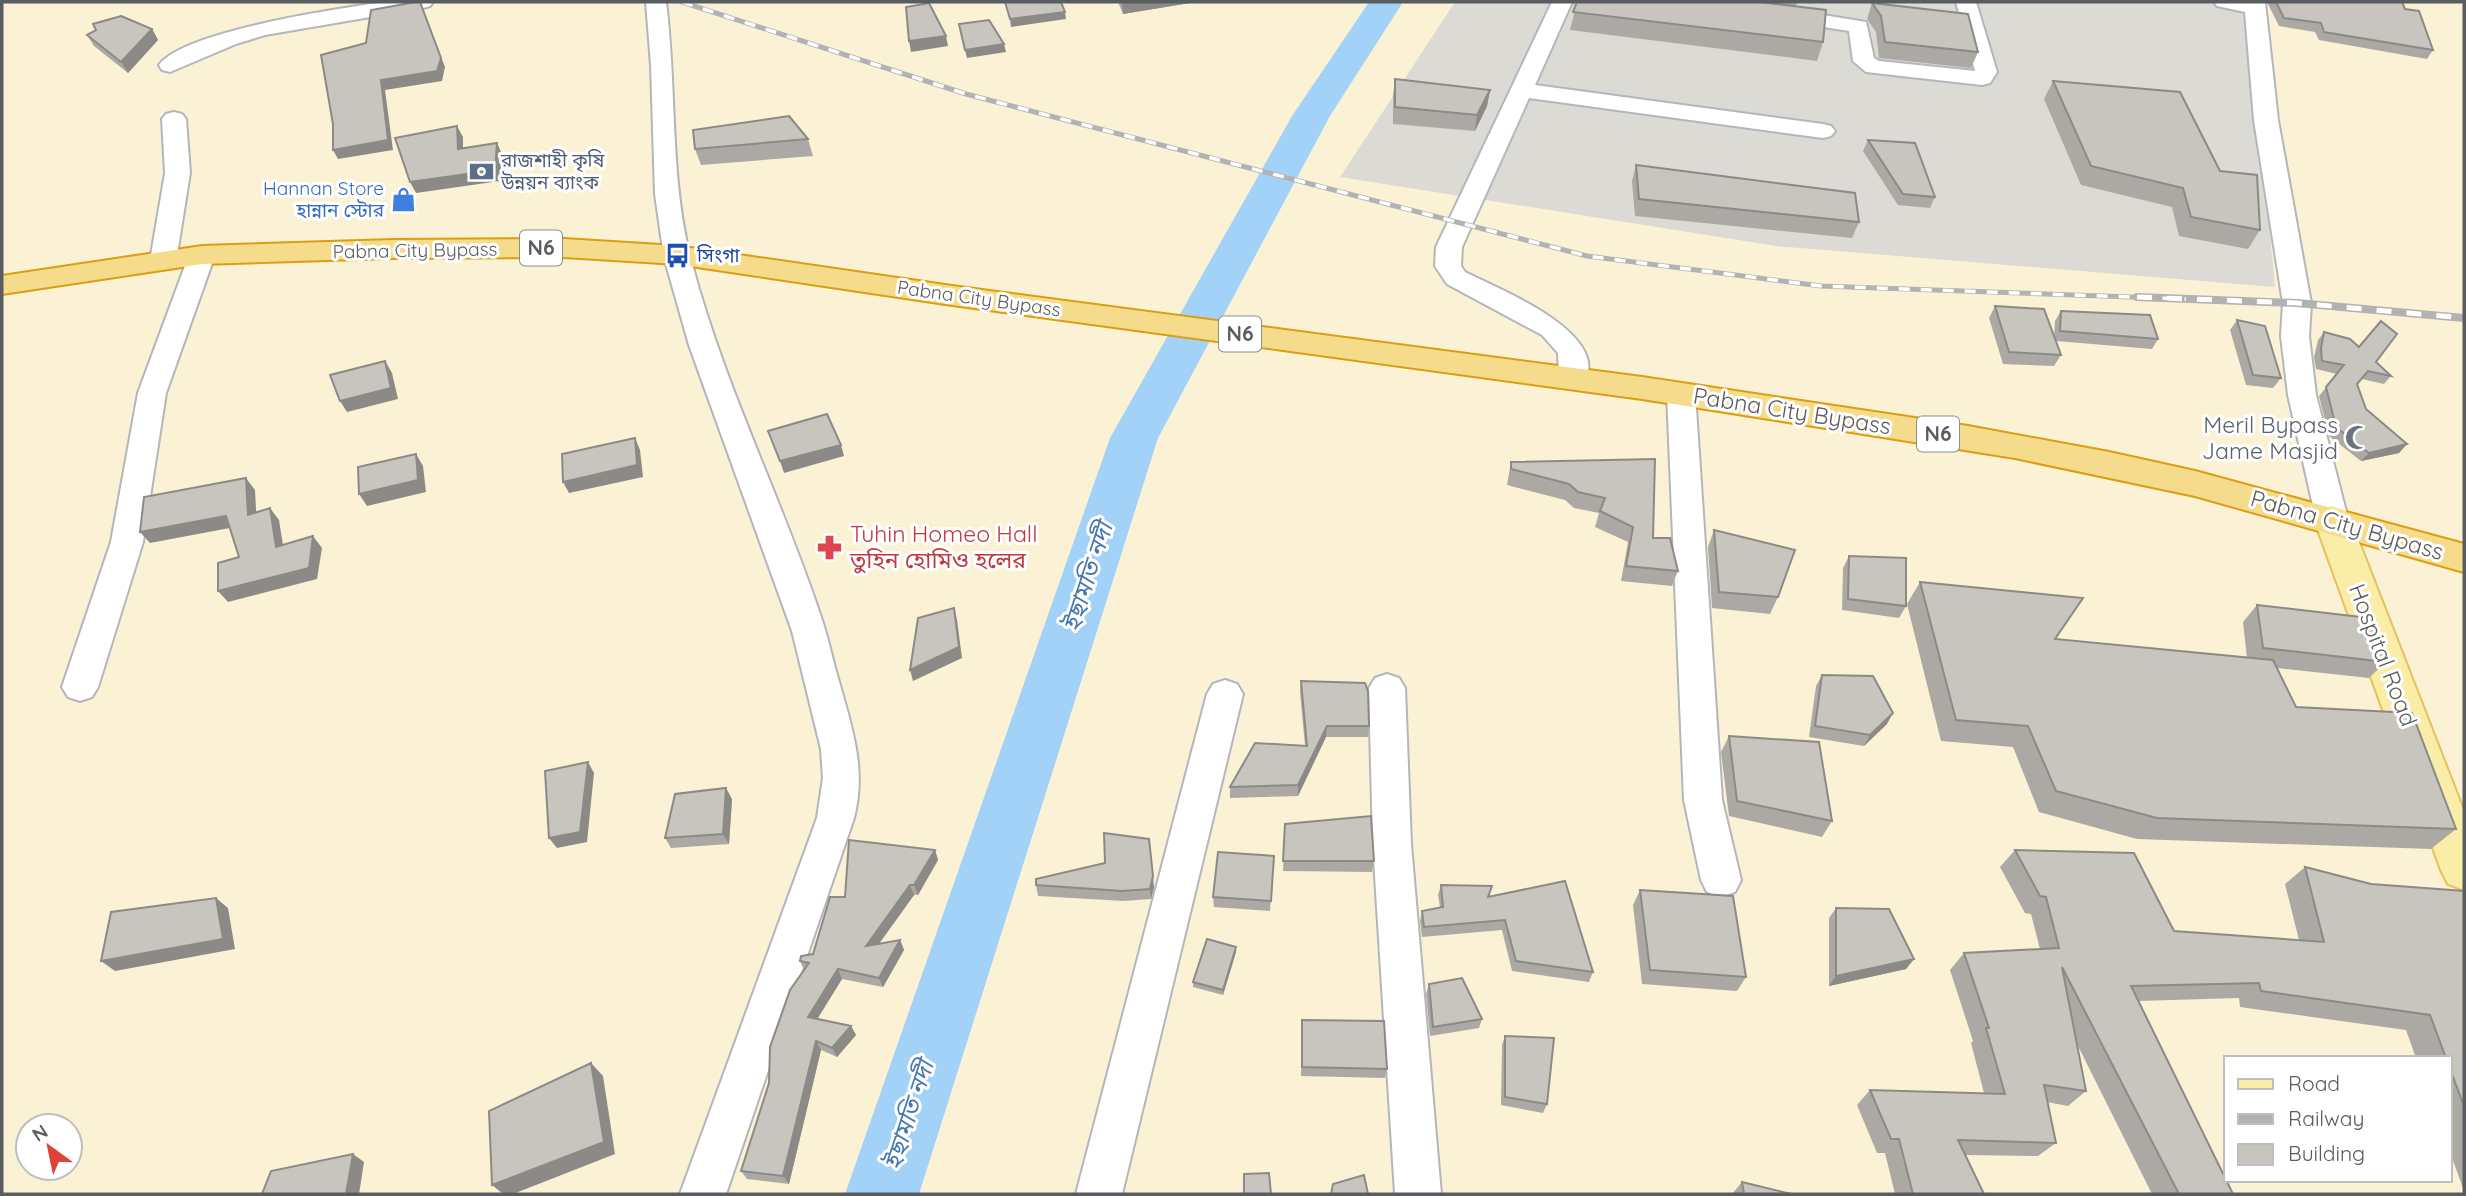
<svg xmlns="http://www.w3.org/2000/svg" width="2466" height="1196" viewBox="0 0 2466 1196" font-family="Quicksand,'Noto Sans Bengali',sans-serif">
<rect width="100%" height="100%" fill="#ebe8e0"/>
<path fill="#fbf2d5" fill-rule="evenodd" d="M2 2H2464V1194H2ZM2226 1058H2450V1180H2226ZM28 1126H70V1168H28Z"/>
<path fill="#dcdad4" d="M1455 2H2248L2275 287 1776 246 1340 177Z"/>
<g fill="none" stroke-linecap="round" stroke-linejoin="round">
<path fill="#a2d2f8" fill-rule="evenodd" d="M1369 2H1403L1330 116 1158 438 919 1194H845L1110 438 1292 116Z"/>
<defs>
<path id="minor" d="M385 2H433L430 6 423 8 265 35 236 44 170 72 162 70 159 65C183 31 341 8 385 2Z
M646 2H666C677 87 669 176 691 260 723 383 781 497 821 617 828 637 832 658 838 678 851 725 867 768 854 818L726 1194H680L817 818 823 778 821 749 792 631 689 345 664 257 655 194 651 65Z
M1552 2H1572L1535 85 1823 124 1831 126 1835 131 1831 136 1823 138 1529 98 1462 247 1461 266 1465 272C1498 289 1615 334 1583 385L1573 387 1563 385 1559 378 1558 353 1542 335 1447 284 1435 266 1436 247Z
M1956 2H1976L1997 72 1990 83 1982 85 1866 72 1853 61 1849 31 1780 20 1773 18 1770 14 1773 10 1780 8 1866 22 1874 58 1879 61 1975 71Z
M2214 2H2265L2278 120 2311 303 2309 336 2316 395 2348 519 2343 527 2332 530 2321 527 2316 519 2288 395 2281 336 2283 303 2254 120 2245 12 2217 6Z
M174 112 182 114 186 119 190 173 176 261 172 267 163 269 154 267 150 261 165 173 162 119 166 114Z
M202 247 211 249 215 255 166 393 143 542 98 687 92 697 80 701 68 697 62 687 111 542 138 393 189 255 193 249Z
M1681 384 1691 386 1695 393 1722 800 1741 880 1735 892 1721 897 1707 892 1701 880 1684 800 1667 393 1671 386Z
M1387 674 1399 678 1405 688 1411 844 1441 1194H1395L1373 844 1369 688 1375 678Z
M1225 680 1237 684 1243 694 1122 1194H1076L1207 694 1213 684Z"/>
<path id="major" d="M2332 506 2345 510 2350 519 2464 812V890L2448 884 2441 870 2314 519 2319 510Z"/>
<path id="highway" d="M564 239 677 246 952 286 1642 377 1968 426 2109 452 2195 471 2464 544V572L2195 496 2015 458 1642 399 952 305 677 264 564 257 393 258 202 264 2 294V276L202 246 393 240Z"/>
</defs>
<use href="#minor" stroke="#b3b6ba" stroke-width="4"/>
<use href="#major" stroke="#e6c25d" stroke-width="4"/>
<use href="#highway" stroke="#db9e10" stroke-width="4"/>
<use href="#minor" fill="#fff" fill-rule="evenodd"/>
<use href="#major" fill="#f9eda7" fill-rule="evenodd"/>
<use href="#highway" fill="#f5dc8d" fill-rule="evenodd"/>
<defs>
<path id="rail-far1" d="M682 2 966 94 1587 256 1821 286 2186 299"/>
<path id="rail" d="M2137 297 2297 303 2464 318"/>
</defs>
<use href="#rail-far1" stroke="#b1b2b2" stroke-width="5"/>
<use href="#rail" stroke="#b1b2b2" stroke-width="8"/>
<use href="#rail-far1" stroke="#fff" stroke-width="3.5" stroke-dasharray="11" stroke-linecap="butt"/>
<use href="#rail" stroke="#fff" stroke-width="5" stroke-dasharray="15" stroke-linecap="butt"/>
</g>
<path fill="#aca9a4" d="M1118 2H1190V3L1123 14Z
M1577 2H1797L1796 6 1823 42 1817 61 1570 30Z
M2267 2H2402L2405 9 2433 50 2427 59 2319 40 2315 32 2279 26Z
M1872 3 1978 52 1971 68 1879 58 1876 32 1867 19Z
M152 29 158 40 128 73 94 46 87 35Z
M1395 79 1490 90 1487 106 1475 131 1393 124V95Z
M2053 81 2260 230 2248 249 2179 236 2172 207 2081 185 2044 99Z
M808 139 813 156 701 165 695 149Z
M1868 140 1935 197 1930 208 1898 205 1863 151Z
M1636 165 1859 222 1852 238 1635 216 1632 181Z
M1995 306 2054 337 2055 321 2061 311 2158 339 2152 349 2056 341 2061 355 2054 366 2003 364 1989 318Z
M2237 320 2281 378 2273 388 2246 385 2230 330Z
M2324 332 2376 362 2391 376 2384 384 2362 379 2357 384 2366 409 2407 444 2399 453 2361 461 2329 436 2319 396 2337 374 2316 369 2314 357 2318 340Z
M1655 459 1653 538 1678 571 1672 586 1621 581 1628 542 1595 527 1599 513 1574 508 1565 500 1507 485 1511 462Z
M1714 530 1778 597 1770 614 1712 608 1708 547Z
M1849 556 1906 606 1899 618 1842 610 1843 568Z
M1920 582 2055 639 2247 658 2243 622 2257 605 2386 662 2369 678 2277 668 2296 707 2456 829 2431 849 2137 839 2039 812 2013 747 1941 741 1907 604Z
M1822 675 1887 724 1864 746 1809 737 1816 686Z
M1301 681 1369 726 1368 737H1326L1298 796 1230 798V787L1305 746 1300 692Z
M1729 736 1832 821 1822 837 1729 816 1721 752Z
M732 799 729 844 671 848 665 838Z
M1285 824 1374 861 1372 872 1283 871Z
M935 850 938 860 918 895H914L879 944 900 940 904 950 883 987 842 979 817 1019 851 1026 856 1035 837 1057 821 1050 789 1184 747 1179 741 1171 804 970 800 961 813 954Z
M2015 850 2174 931 2299 940 2285 884 2305 867 2371 884 2464 891V1191L2450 1152V1058H2416L2406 1030 2240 1007 2239 998 2138 1001 2233 1194H2152L2077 1044 2086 1091 2068 1106 2047 1102 2056 1143 2038 1156 1965 1155 1984 1194H1895L1885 1153H1877L1857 1105 1870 1090 1984 1093 1971 1043 1973 1041 1950 970 1964 953 2040 949 2031 914 2025 913 2000 867Z
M1274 856 1270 911 1214 907 1213 897Z
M1036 885 1154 887 1151 899 1123 901 1038 896Z
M1441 885 1489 897 1593 972 1589 982 1512 971 1502 930 1422 937 1420 921 1422 911 1440 907 1438 895Z
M1640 890 1746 977 1737 991 1642 984 1633 905Z
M1836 908 1914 959 1906 969 1829 986V918Z
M1236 947V952L1223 995 1193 987V982Z
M1429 984 1482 1019 1479 1028 1430 1036 1426 994Z
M1302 1020 1387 1069 1385 1078 1301 1076Z
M1505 1036 1547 1104 1543 1113 1501 1105 1502 1045Z
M1742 1182 1791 1194H1732Z"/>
<path fill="#8c8a86" d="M420 2 445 67 442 81 385 90 393 150 338 159 333 150 381 80Z
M1132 2H1190V3L1123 14 1122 3Z
M1065 12 1066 19 1011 27 1010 19Z
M152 29 158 40 128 73 121 62Z
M946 36 948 46 911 52 909 41Z
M1004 44 1006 52 967 58 965 50Z
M1490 90 1487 106 1475 131 1477 115Z
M457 126 463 137V160L458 149Z
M497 143 502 154 500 181 416 193 410 182Z
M385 361 392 373 398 399 347 412 340 401Z
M635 438 640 450 643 477 569 493 563 482Z
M2407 444 2399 453 2361 461 2369 453Z
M841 445 844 456 784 473 780 461Z
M416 454 423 466 426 492 367 506 359 494Z
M246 478 255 490 257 527 248 515Z
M270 508 279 520 285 558 276 547Z
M226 516 235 527 150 543 140 532Z
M313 536 322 548 317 579 228 602 218 591Z
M954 608 957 620 962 658 913 681 910 670Z
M1893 713 1887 724 1864 746 1870 735Z
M1327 726 1326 737 1298 796V785Z
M588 762 594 773 587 842 557 848 549 838Z
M726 788 732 799 729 844 723 834Z
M935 850 938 860 918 895 914 885Z
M1153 876 1154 887 1151 899 1150 889Z
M910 885 914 895 870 956 866 946Z
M216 898 228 908 235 949 115 971 101 961Z
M900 940 904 950 883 987 879 978Z
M1236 947V952L1223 995V990Z
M1914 959 1906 969 1829 986 1836 976Z
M838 969 842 979 813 1026 808 1017Z
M851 1026 856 1035 837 1057 832 1048Z
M816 1041 821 1050 789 1184 783 1176Z
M591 1063 603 1076 615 1154 513 1194H503L492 1185Z
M353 1154 364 1162 359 1194H346Z"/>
<path fill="#c8c5bf" stroke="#8c8a86" stroke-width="2" d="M416 2H420L441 58 437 71 381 80 388 140 333 150V124L321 55 366 43 371 10Z
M1005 2H1061L1065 12 1010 19Z
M1577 2H1760L1826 10 1823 42 1573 12Z
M2276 2H2402L2405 9 2419 11 2433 50 2324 32 2321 23 2284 18Z
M929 3 946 36 909 41 906 7Z
M1872 3 1968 14 1978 52 1885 42 1881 16Z
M121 16 152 29 121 62 87 35 96 30 93 24Z
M989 20 1004 44 965 50 959 24Z
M1395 79 1490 90 1477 115 1395 107Z
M2053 81 2180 92 2220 171 2257 175 2260 230 2191 217 2183 188 2091 166Z
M789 116 808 139 695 149 693 130Z
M457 126 458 149 497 143 495 170 410 182 395 138Z
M1868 140 1915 143 1935 197 1903 194Z
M1636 165 1855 193 1859 222 1639 199Z
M1995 306 2044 309 2061 355 2009 352Z
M2061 311 2150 315 2158 339 2060 331Z
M2237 320 2265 326 2281 378 2253 375Z
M2381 321 2397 334 2376 362 2391 376 2368 371 2357 384 2366 409 2407 444 2369 453 2336 427 2326 387 2344 365 2322 361 2321 348 2324 332 2350 339 2359 347Z
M385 361 391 388 340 401 330 375Z
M827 414 841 445 780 461 768 431Z
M635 438 637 465 563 482 562 454Z
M416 454 418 480 359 494 358 467Z
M1655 459 1653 538H1670L1678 571 1626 566 1633 527 1600 511 1605 498 1578 492 1569 484 1511 469V462Z
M246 478 248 515 270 508 276 547 313 536 309 568 218 591V563L239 557 226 516 140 532 144 497Z
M1714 530 1795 550 1778 597 1719 592Z
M1849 556 1906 558V606L1848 599Z
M1920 582 2083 598 2055 639 2273 660 2296 707 2412 713 2456 829 2157 818 2056 791 2028 726 1956 720Z
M2257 605 2369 618 2386 662 2263 648Z
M954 608 959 647 910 670 918 618Z
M1822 675 1873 676 1893 713 1870 735 1815 726Z
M1301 681 1365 683 1368 691 1369 726H1327L1298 785 1230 787 1255 743 1307 746Z
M1729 736 1819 742 1832 821 1737 801Z
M588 762 580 832 549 838 545 771Z
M726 788 723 834 665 838 675 794Z
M1371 816 1374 861H1283L1285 824Z
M1104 833 1149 839 1153 876 1150 889 1122 891 1036 885V879L1105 863Z
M849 840 935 850 914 885H910L866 946 900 940 879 978 838 969 808 1017 851 1026 832 1048 816 1041 783 1176 741 1171 769 1083 770 1047 790 990 809 963 800 961 801 956 813 954 830 897H845Z
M2015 850 2134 853 2174 931 2324 942 2305 867 2371 884 2464 891V1106L2450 1069V1058H2446L2430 1015 2261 991 2259 983 2131 986 2233 1194H2179L2062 967 2086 1091 2044 1085 2056 1143 1958 1140 1984 1194H1913L1899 1139H1891L1870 1090 2005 1094 1986 1028H1989L1964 953 2059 948 2046 897 2040 896Z
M1218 852 1274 856 1271 901 1213 897Z
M1565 881 1593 972 1516 961 1505 920 1424 927 1422 911 1443 907 1441 885 1492 886 1488 897Z
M1640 890 1733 896 1746 977 1650 970Z
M216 898 223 939 101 961 111 912Z
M1836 908 1889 909 1914 959 1836 976Z
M1207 939 1236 947 1223 990 1193 982Z
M1462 978 1482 1019 1433 1027 1429 984Z
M1302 1020 1384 1021 1387 1069 1302 1067Z
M1505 1036 1554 1038 1547 1104 1505 1097Z
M591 1063 604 1142 492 1185 489 1111Z
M353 1154 346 1194H262L271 1171Z
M1269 1173 1271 1194H1244V1174Z
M1364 1175 1368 1194H1331L1333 1184Z
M1742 1182 1791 1194H1744Z"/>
<defs>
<symbol id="bank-bare" viewBox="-9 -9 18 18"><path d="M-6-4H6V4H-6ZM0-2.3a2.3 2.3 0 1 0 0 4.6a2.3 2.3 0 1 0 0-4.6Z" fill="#5c6f8a" stroke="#fff" stroke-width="2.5" paint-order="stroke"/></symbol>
<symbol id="shop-bare" viewBox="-9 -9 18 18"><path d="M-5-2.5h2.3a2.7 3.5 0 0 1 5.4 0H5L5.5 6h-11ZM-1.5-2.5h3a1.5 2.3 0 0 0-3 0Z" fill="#3f7fe0" stroke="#fff" stroke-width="2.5" paint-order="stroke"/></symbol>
<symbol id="bus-bare" viewBox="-9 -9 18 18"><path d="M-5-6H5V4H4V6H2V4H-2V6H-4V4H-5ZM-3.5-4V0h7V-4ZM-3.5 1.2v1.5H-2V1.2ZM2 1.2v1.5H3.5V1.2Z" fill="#1a4fb4" stroke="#fff" stroke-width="2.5" paint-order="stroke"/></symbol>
<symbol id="mosque-bare" viewBox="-9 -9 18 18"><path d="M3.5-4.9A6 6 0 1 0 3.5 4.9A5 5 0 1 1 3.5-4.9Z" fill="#6b7280" stroke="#fff" stroke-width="2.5" paint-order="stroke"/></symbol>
<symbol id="pharmacy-bare" viewBox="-9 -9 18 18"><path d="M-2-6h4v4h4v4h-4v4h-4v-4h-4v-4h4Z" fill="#e0444e" stroke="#fff" stroke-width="2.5" paint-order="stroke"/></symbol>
</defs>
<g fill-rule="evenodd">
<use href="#bank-bare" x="464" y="154" width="35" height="35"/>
<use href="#shop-bare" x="386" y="182" width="35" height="35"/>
<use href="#bus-bare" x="660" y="238" width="35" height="35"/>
<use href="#mosque-bare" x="2340" y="420" width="35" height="35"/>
<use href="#pharmacy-bare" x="812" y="530" width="35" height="35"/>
</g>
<g text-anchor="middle" stroke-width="6" stroke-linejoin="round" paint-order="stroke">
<g font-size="19" fill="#4e5e75" stroke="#fff" text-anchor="start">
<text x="501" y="167">রাজশাহী কৃষি<tspan x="501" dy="22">উন্নয়ন ব্যাংক</tspan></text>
</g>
<g font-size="19" fill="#366cbe" stroke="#fff" text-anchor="end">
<text x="384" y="195">Hannan Store<tspan x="384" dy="22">হান্নান স্টোর</tspan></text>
</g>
<g font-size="19" fill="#595c60" stroke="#fff">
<text transform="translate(415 250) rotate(-1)" y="7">Pabna City Bypass</text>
<text transform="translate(979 298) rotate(8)" y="7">Pabna City Bypass</text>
</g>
<g font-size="19" fill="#164399" stroke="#fff" text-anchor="start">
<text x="697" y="262">সিংগা</text>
</g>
<g fill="#fff" stroke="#8b8d90" stroke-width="2">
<rect x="520" y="230.5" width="42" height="35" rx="5"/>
<rect x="1219" y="316.5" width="42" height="35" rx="5"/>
<rect x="1917" y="416.5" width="42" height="35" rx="5"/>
</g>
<g font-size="21" font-weight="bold" fill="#595c60">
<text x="541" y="255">N6</text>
<text x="1240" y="341">N6</text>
<text x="1938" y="441">N6</text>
</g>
<g font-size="23" fill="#595c60" stroke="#fff">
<text transform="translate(1792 411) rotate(9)" y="8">Pabna City Bypass</text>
<text transform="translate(2347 525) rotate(16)" y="8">Pabna City Bypass</text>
<text transform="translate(2383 655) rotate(69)" y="8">Hospital Road</text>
</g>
<g font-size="23" fill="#5b616d" stroke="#fff" text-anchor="end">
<text x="2338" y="433">Meril Bypass<tspan x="2338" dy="26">Jame Masjid</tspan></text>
</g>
<g font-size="23" fill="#be3a42" stroke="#fff" text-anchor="start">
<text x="850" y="542">Tuhin Homeo Hall<tspan x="850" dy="26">তুহিন হোমিও হলের</tspan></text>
</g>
<g font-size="24" font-style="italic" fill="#4578b1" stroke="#fff">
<text transform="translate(1088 577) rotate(-72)" y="8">ইছামতি নদী</text>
<text transform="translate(909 1115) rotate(-72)" y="8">ইছামতি নদী</text>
</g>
</g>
<rect width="2466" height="1196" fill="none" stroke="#595c60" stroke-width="7"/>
<rect x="2224" y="1056" width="228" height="126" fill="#ffffff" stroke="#bdbebf" stroke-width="2"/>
<rect x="2238" y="1079" width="35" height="10" fill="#f9eda7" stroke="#bdbebf" stroke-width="2"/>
<text x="2288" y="1091" font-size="21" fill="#595c60">Road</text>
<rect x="2238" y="1114" width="35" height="10" fill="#b1b2b2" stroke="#bdbebf" stroke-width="2"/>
<text x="2288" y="1126" font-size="21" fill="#595c60">Railway</text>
<rect x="2238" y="1144" width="35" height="21" fill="#c8c5bf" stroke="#bdbebf" stroke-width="2"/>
<text x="2288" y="1161" font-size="21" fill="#595c60">Building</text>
<g transform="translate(49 1147) rotate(327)"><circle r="33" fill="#ffffff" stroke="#bdbebf" stroke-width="2"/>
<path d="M0-5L12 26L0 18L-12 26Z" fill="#dc4435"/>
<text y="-10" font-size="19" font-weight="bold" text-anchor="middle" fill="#595c60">N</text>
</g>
</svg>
